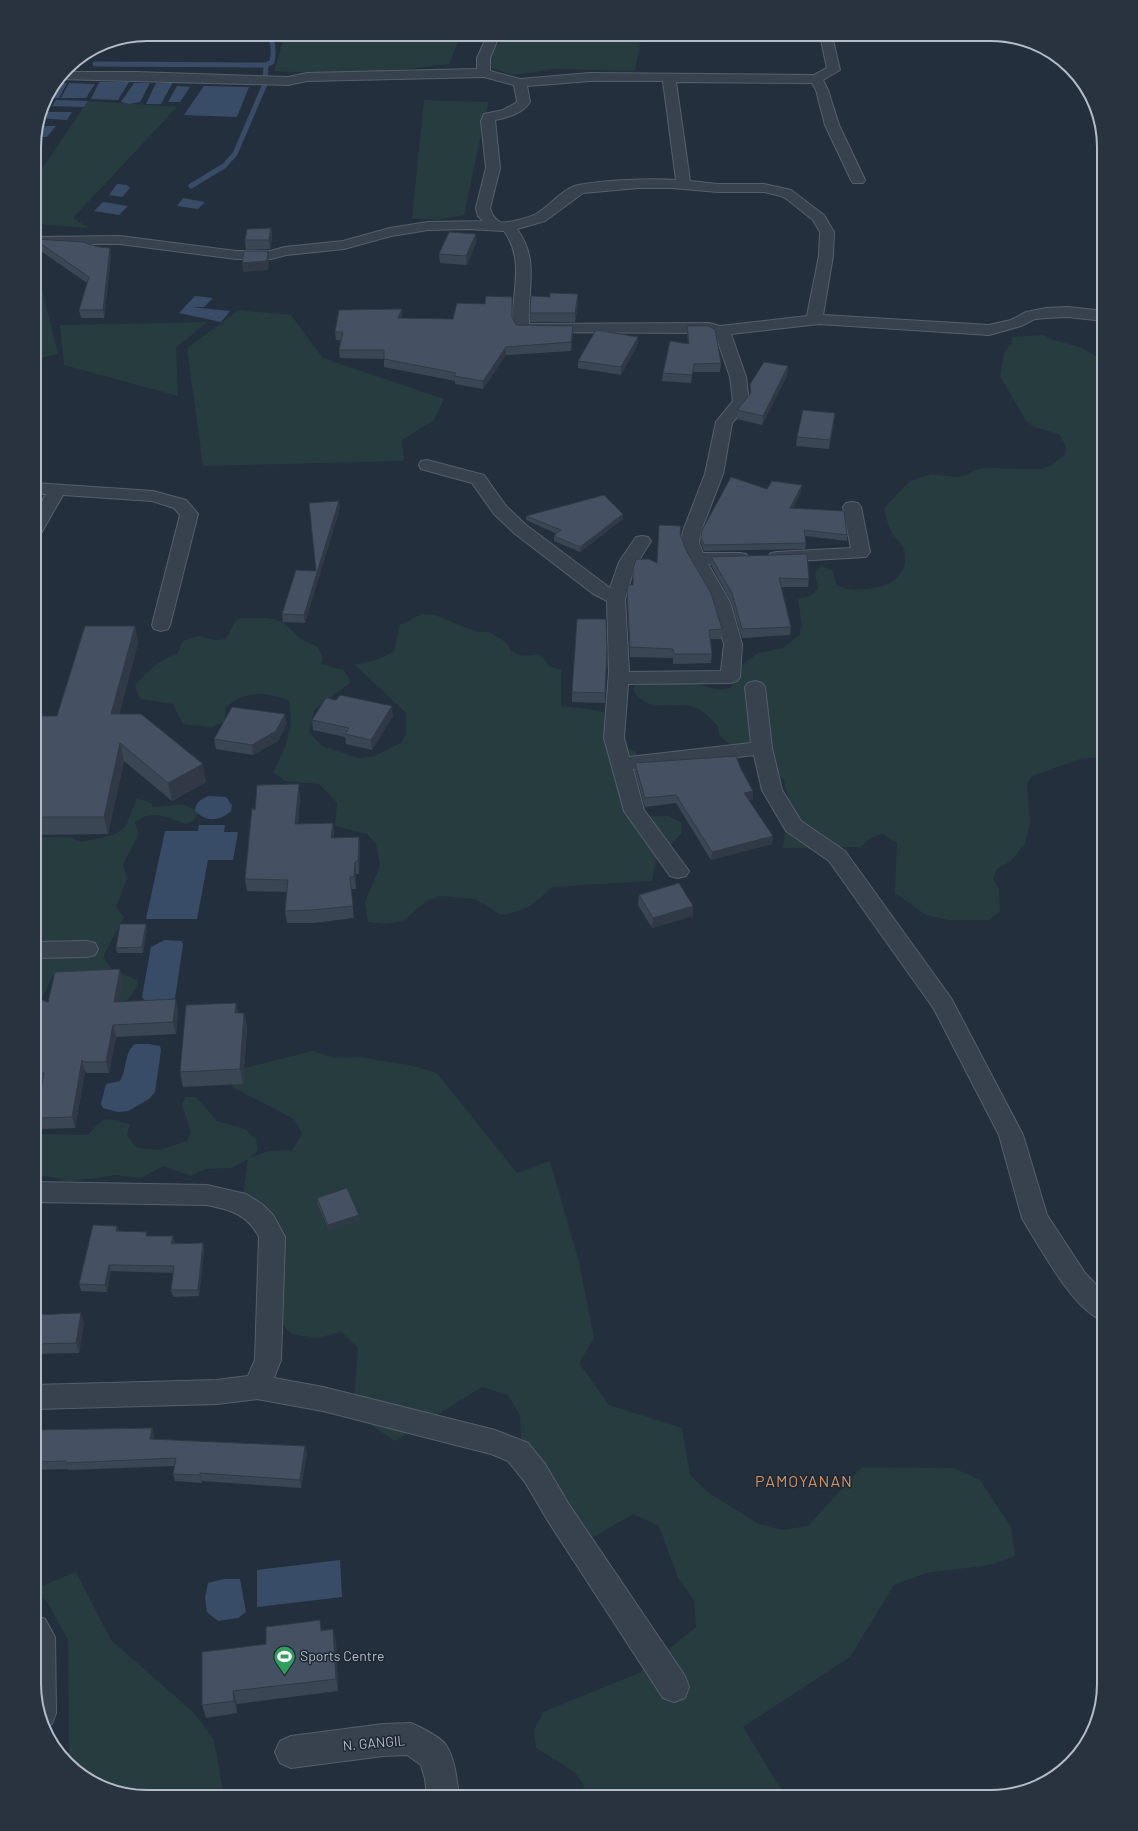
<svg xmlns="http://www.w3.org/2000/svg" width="1138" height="1831" viewBox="0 0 1138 1831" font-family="Barlow,sans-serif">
<rect width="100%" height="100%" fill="#242f3e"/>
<path fill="#263c3f" d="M285 34H461L449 64 356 75 274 71Z
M509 34H642L635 71 556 69 512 75 486 66 492 50Z
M424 100 488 102 464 215 438 220 412 218Z
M88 101 177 107 73 218 89 228 34 224V180Z
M34 281 40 282 58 354 37 359H34Z
M239 310 291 315 323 358 444 399 434 420 402 440 404 461 203 466 187 348Z
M207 322 176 348 178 396 64 365 60 325Z
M1044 335 1051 339 1082 348 1104 361V758H1083L1032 776 1027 784 1030 823 1025 843 1011 861 997 869 993 879 999 889 1000 911 989 920H948L926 915 895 893 897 843 883 834 870 838 861 847 783 848 786 821 791 811 784 780 764 762 750 757 746 747 729 744 719 735 718 726C712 721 706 713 699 709 676 698 647 717 633 689L640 681 692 683 719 690 731 688 736 669 758 653 783 648 800 634 802 626 798 599 810 596 818 589 815 572 821 566 832 570 837 585C852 593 863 589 879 587 896 584 910 567 904 549 901 542 894 538 891 531 887 524 886 515 884 508L910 481 931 474 956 477 968 475 975 470 986 468 1040 469 1050 466 1065 455 1066 447 1059 434 1034 427 1026 421 1000 376 1004 353 1012 343V337Z
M422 614 435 615 477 632H489L507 643 511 651C514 652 517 655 520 655 534 658 538 648 549 666L561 670V706C582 709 605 708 622 722L627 747 637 753 631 771 640 817 668 816 681 822 682 833 656 860 652 881 552 887C533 905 528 910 501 915L475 899 440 896 425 902 403 921 386 924 368 922 365 902 380 866 376 844 367 834 335 826 337 803 319 784 285 781 273 772C287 743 294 733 289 701 267 691 243 690 225 709V721L212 727 183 724 173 704 140 699 135 685C147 672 159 659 177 654L183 641 198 636 216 640 226 639 236 620 241 618H268L283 622 301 639 318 647 323 659 321 664 344 670 351 682 314 710 309 732 322 746 359 758 375 756 401 743 406 734V713L355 665 382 658 394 651 400 625Z
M137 798 151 803 153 807 182 804 199 811 194 820 187 824C170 818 149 808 135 823L138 833 137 838 123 864 127 878 116 907 124 917 103 957 112 969 137 980 138 986 125 1003 107 1005 64 973 53 975 44 994 37 999H34V837H69L81 842 114 835 126 826Z
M313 1051 334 1058 359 1057 413 1066 437 1073 517 1173 550 1161 579 1262 594 1338 579 1363 609 1405 682 1428 690 1475 709 1493 757 1523 782 1530 808 1526 862 1467 954 1468 980 1480 1011 1527 1015 1556 990 1565 926 1573 894 1585 850 1657 743 1727 786 1797H582L584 1786 576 1773 536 1748 534 1730 543 1712 639 1673 696 1627 694 1600 678 1578 659 1526 633 1514 585 1542 569 1522 567 1499 532 1461 521 1438 520 1415 508 1395 482 1387 395 1441 353 1413 358 1348 342 1332 316 1338 291 1334 276 1316 281 1271 243 1196 248 1159 232 1168 205 1169 191 1176 163 1166 141 1178 115 1175 70 1182 47 1176 34 1177V1137L38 1134 88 1135C105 1114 106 1118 130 1124L127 1135 137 1148 160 1150 187 1141 191 1133 182 1104 186 1097H196L217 1121 245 1129 256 1139 258 1150 249 1158 269 1151 292 1150 302 1134 294 1119 232 1087 237 1070Z
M76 1572 111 1640 193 1712 214 1740 224 1797H139L84 1778 69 1761 68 1640 46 1600 34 1592V1589Z"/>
<path fill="#394c67" d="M99 82H129L118 100 91 99Z
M173 82 161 104H146L156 83Z
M56 83H67L59 98H46Z
M69 83 95 84 86 98H61Z
M134 83H150L140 102 129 104 121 102Z
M177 86 190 87 180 102H168Z
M204 86 249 87 237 117 184 115Z
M56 100 88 101 84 107 52 106Z
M41 112H72L67 120 39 118Z
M42 126H56L47 137H35Z
M117 184 127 185 130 188 122 197 109 195Z
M183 198 205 202 198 209 177 206Z
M103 202 128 206 119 215 94 211Z
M195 296 213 298 204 307H190L230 311 221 322 179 313Z
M208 796 226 797 232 805 231 811C219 822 206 822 195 811 196 802 200 800 208 796Z
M199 825H225L224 832H238L233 860H208L197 919H146L165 831H198Z
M165 940 182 941 183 945 175 998 171 1000 145 1001 142 997 151 947Z
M135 1044H149L160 1046 161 1050 155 1092 149 1099 128 1111 118 1112 103 1108 101 1104 106 1084 120 1081C127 1070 124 1052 135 1044Z
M340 1560 342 1597 257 1607V1570Z
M224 1579H240L246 1612 238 1618 218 1621 207 1612 205 1598 208 1583Z"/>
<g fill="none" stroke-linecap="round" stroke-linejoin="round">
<path stroke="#394c67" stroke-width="5" d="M95 64 266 65 272 62C274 52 274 43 269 34
M191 186 224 166 235 154 265 84 266 65"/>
<defs>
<path id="minor" d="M488 34H500L490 58V71L520 79 590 73 814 75 827 68 821 40 709 41 707 38 709 35 713 34H975L969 38 833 40 840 70 823 80 828 90 839 125 865 180 863 183H853L851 180 825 125 816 90 812 83 676 82 690 181 718 184H764L791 190 824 215 834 232 833 256 823 315 989 325 1011 320 1026 312 1046 308 1068 307 1104 311V321L1068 317 1046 318 1035 319 1021 326 989 335 819 324 731 334 746 377 749 402 732 423 723 474 701 531 699 543 703 553H740L746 554 749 558 746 562 708 564 730 602 742 644 740 677 737 681 730 683 628 684 624 738 629 757 751 743 745 687 748 683 755 681 762 683 765 687 772 748 782 790 801 821 845 851 951 998 1023 1135 1047 1215 1085 1273 1104 1293V1321C1074 1311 1043 1252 1026 1225L1022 1218 999 1135 934 1009 829 861 786 831 762 790 754 755 633 769 644 810 689 871 686 876 678 878 670 876 624 811 604 738 609 672 607 601 592 593 514 533 494 514 472 483 421 469 419 465 421 461 427 460 484 475 506 506 526 525 610 588 619 562 636 537 642 536 648 537 651 541 634 568 625 599 629 672 721 671 724 644 712 602 687 559 681 543 683 531 705 474 716 422 733 401 730 377 716 336 708 333 516 332C512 327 513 318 513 311 515 283 522 255 504 231L468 229 428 230 391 236 344 249 286 255 271 259H236L120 244H34V238L39 237 120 236 236 251H270L285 247 343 241 390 228 428 222 483 221 478 216 476 208 486 168 481 121 484 114 503 110 516 103 517 101 514 85 484 77 307 81 288 85 59 79 64 72H135L288 77 307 73 477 69V58ZM590 81H663L676 180C650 178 604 180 578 185 562 189 550 206 536 214 531 217 506 224 500 222 495 220 491 213 490 208L500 168 495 120C509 117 522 114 530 102L527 86ZM638 188H672L718 192H764L781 196 788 200 813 220 820 232 819 256 807 316 720 326 709 323 529 324C527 290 540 260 517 229L545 221 583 193Z
M34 483 153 491 186 500 198 514 170 625 168 629 161 631 154 629 152 625 180 515 174 508 152 501 63 495 40 535 34 536V515L46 494 34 493Z
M852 502 858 503 861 507 870 552 866 557 777 562 771 561 768 557 771 553 777 552 851 548 843 507 846 503Z
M87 941 95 943 98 949 95 955 87 957 34 958V942Z
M34 1182 207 1185 246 1194 262 1204 273 1215 285 1237 281 1360 274 1378 323 1387 495 1430 528 1443 545 1464 568 1503 685 1676 689 1687 685 1698 674 1702 663 1698 548 1521 525 1482 508 1461 491 1454 323 1411 257 1399 217 1404 34 1409V1385L217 1380 248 1376 255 1360 259 1237C247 1214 231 1210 207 1205L34 1202Z
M34 1615 45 1619 55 1637 56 1713 52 1724 44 1727 34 1684Z
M411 1723C420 1727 440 1737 446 1745 455 1759 457 1780 459 1797H427L425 1779 421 1765 407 1755 383 1756 291 1768 280 1763 275 1752 280 1741 291 1736 383 1724Z"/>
</defs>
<use href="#minor" stroke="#565f6c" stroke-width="2"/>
<use href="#minor" fill="#38414e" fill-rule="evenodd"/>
</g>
<path fill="#3b4654" d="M271 228 272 237 270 249 246 250 245 240Z
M34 239 110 248 111 256 104 318H81L79 310 87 283 35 247Z
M476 243 467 265 440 263 439 254Z
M578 294V303L575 322H530L531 296 550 297Z
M402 309V318L453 319 512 318 516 325 573 334 571 351 506 355 483 389 455 384V381L384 367V359L340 358 339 350 341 340H336L335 332Z
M687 326 721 363 720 372H693L691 383 662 381 663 373 688 344 687 334Z
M638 344 621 375 578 368V361Z
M788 366 787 376 762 425 737 419V410L750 395V384Z
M834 422 829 449 796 446 797 437Z
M767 489 801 491 793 508 847 535V541L805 536 806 543 805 549 704 551 701 543V537Z
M340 508 305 623 283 622 282 614 316 571Z
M623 514V519L580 552 554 541V536L557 534 526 520V516Z
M681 536 686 550 722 629 721 639H710L712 654 711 663 673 664V658L630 657 627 599V590L657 563Z
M711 557 809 579 808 587H781L791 627 790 635 742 638 731 601 711 565Z
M135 626 138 643 119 714 206 782 172 801 124 761 108 834 34 835V716H57Z
M607 649 605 703 572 702V692Z
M393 716 372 750 346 744 345 737 313 730 312 720Z
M287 724 278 741 253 755 216 749 214 739Z
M635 763 741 769 753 799 749 800 773 836 772 844 711 860 676 803 645 807 635 771Z
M300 796 298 824 333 823 334 835V838L359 837 360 850 359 874H356V889H351L354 918 314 923H287L285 911 287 892 247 891 245 879 255 810Z
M639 895 693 906V916L652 928 638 905Z
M146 924 147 929 143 953H117L116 948Z
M123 980 118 1002 178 1010 176 1034 116 1037 109 1073H87L85 1071 75 1128 39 1129 36 1118 42 1084H34V997L48 1002Z
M236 1003 238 1013H244L247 1028 243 1084 183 1087 180 1072Z
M317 1198 360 1220 329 1230 317 1203Z
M117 1226 119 1231 148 1236 174 1243H203L204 1249 199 1296 173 1297 171 1290 174 1273 111 1271 107 1292 81 1291 79 1284Z
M34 1315 84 1323 79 1353 34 1354Z
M152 1428 154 1435 153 1439 305 1446 307 1453 301 1488 202 1481V1483L175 1481 173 1474 175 1466 69 1470 68 1469 34 1470V1430Z
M333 1629 336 1642 338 1691 237 1704V1713L206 1718 202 1705 266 1644 322 1630Z"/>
<path fill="#303945" d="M271 228 272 237 270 249 269 240Z
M476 234V243L467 265 466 256Z
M110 248 111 256 104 318 103 310Z
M268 251 269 260 268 270 243 272 242 263Z
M578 294V303L575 322V313Z
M402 309V317L398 326V318Z
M573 326V334L571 351V342Z
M638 337V344L621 375V367Z
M506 347V355L483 389V381Z
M788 366 787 376 762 425 763 416Z
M835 413 834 422 829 449 830 440Z
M802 485 801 491 790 514V508Z
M339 501 340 508 305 623 304 615Z
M623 514V519L580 552V547Z
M135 626 138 643 115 731 111 714Z
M392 706 393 716 372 750 371 740Z
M285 714 287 724 278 741 253 755 252 745Z
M120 743 124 761 108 834 104 817Z
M203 764 206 782 172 801 168 783Z
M299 784 300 796 297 836 295 824Z
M753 791V799L744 801V793Z
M333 823 334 835 333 850 331 838Z
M773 836 772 844 711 860 712 852Z
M359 837 360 850 359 874 358 861Z
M355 862 356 874V889L354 877Z
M693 906V916L652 928 653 918Z
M146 924 147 929 143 953 142 947Z
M120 969 123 980 116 1013 114 1002Z
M176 999 178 1010 176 1034 173 1022Z
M236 1003 239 1018 235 1013Z
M244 1013 247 1028 243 1084 240 1069Z
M113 1025 116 1037 109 1073 106 1062Z
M82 1060 85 1071 75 1128 72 1117Z
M359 1215 360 1220 329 1230 328 1225Z
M117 1226 119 1232 116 1231Z
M173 1236 175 1243 173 1250 171 1244Z
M203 1243 204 1249 199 1296 198 1290Z
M109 1265 111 1271 107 1292 105 1285Z
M81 1313 84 1323 79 1353 76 1343Z
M152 1428 154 1435 152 1447 150 1439Z
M305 1446 307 1453 301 1488 300 1480Z
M200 1473 202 1481V1483L200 1475Z
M333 1629 336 1642 338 1691 336 1679Z
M233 1691 237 1704V1713L234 1701Z"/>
<path fill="#455162" stroke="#303945" d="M271 228 269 240H245L247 229Z
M449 232 476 234 466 256 439 254Z
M34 239 83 242 98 247 110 248 103 310H79L89 277Z
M244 251H268L267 261 242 263Z
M550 293 578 294 575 313H530L531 296 550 297Z
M486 296 512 297V317L516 325 573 326 571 342 506 347 483 381 454 376 456 373 384 359V350H339L343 332H335L339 310 402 309 398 318 453 319 457 303 485 304Z
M687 326H708L715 329 721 363 694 364 692 375 663 373 670 341 689 344Z
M596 330 638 337 621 367 578 361Z
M764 362 788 366 763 416 737 410 751 393 750 384Z
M803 410 835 413 830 440 797 437Z
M731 477 767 489 772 481 802 485 790 508 844 511 847 535 804 530 806 543 704 545 701 537 702 530Z
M604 495 623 514 580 547 554 536 561 530 526 516Z
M339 501 304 615 282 614 296 570 316 571 309 503Z
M659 525 681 526 680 534 686 550 711 593 722 629 709 630 712 654H674L673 649 630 647 627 590 628 585H633V569L636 559H649L657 563Z
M807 554 809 579 779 578 791 627 742 629 732 593 711 557Z
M577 619H606L607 649 605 693 572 692Z
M85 626H135L111 714H141L203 764 168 783 120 743 104 817H34V716H57Z
M340 695 392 706 371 740 345 734 349 728 312 720 326 698 336 700Z
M232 707 285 714 276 731 252 745 214 739Z
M736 756 741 769 753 791 744 793 773 836 712 852 676 795 645 798 635 763Z
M299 784 295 824 333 823 331 838 359 837 358 861 355 862 354 877H350L353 906 312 910 285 911 288 880 245 879 252 808 255 810 257 785Z
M679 883 693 906 653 918 639 895Z
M120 924H146L142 947 116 948Z
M120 969 114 1002 176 999 173 1022 113 1025 106 1062H84L82 1060 72 1117 36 1118 44 1073H34V997L48 1002 55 972Z
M236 1003 235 1013H244L240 1069 180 1072 186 1005Z
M347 1188 359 1215 328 1225 317 1198Z
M93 1225 117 1226 116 1231 147 1232 146 1236H173L171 1244 203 1243 198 1290H171L174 1266 109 1265 105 1285 79 1284Z
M81 1313 76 1343 34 1344V1315Z
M152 1428 150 1439 305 1446 300 1480 200 1473V1475L173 1474 176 1458 66 1463V1461L34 1462V1430Z
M320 1620 321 1631 333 1629 336 1679 233 1691 234 1701 202 1705V1652L266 1644V1627Z"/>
<defs>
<symbol id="stadium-pin" viewBox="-11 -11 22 30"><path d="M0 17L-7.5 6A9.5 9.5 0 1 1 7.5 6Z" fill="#2e9e5b" stroke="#1d2633"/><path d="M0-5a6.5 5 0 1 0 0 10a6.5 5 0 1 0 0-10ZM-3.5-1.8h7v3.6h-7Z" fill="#fff"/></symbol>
</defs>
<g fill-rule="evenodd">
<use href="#stadium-pin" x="272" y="1644" width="25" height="34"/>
</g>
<g text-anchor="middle" stroke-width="3" stroke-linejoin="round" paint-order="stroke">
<g font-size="14" fill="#b4bcc9" stroke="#1d2633" text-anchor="start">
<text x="300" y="1661">Sports Centre</text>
</g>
<g font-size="14" fill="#b4bcc9" stroke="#1d2633">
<text transform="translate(374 1743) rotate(-5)" y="5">N. GANGIL</text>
</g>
<g font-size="16" letter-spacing="1" fill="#d59563" stroke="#1d2633">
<text x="804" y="1487">PAMOYANAN</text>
</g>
</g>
<path d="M0 0H1138V1831H0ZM147 41H991A106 106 0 0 1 1097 147V1684A106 106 0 0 1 991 1790H147A106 106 0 0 1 41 1684V147A106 106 0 0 1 147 41Z" fill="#29323f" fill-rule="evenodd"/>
<path fill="none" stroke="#b4bcc9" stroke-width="2" d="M147 41H991A106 106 0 0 1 1097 147V1684A106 106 0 0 1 991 1790H147A106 106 0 0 1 41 1684V147A106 106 0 0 1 147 41Z"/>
</svg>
